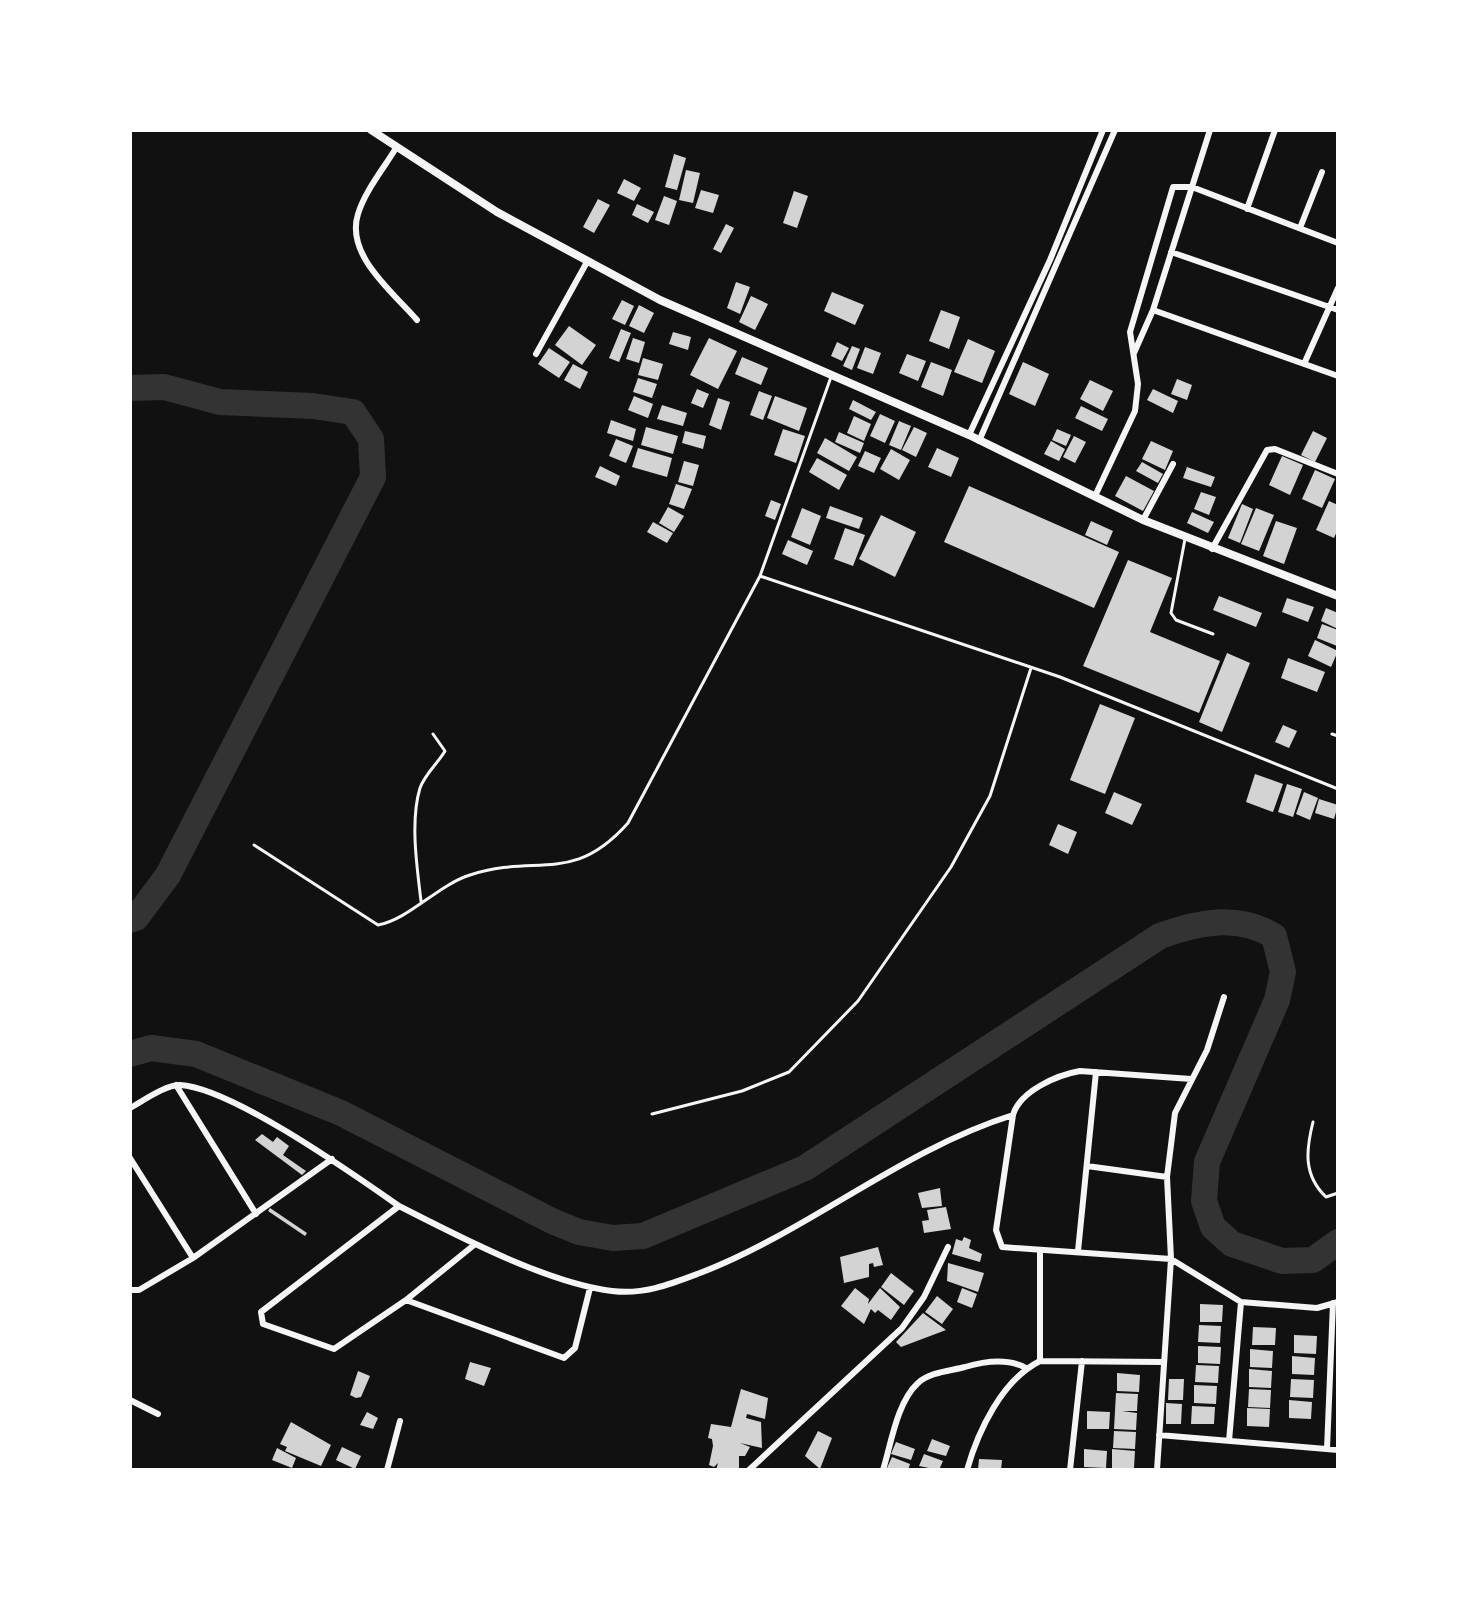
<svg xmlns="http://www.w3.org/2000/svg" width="1468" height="1600" viewBox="0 0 1468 1600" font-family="Commissioner,sans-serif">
<rect width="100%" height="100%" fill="#111"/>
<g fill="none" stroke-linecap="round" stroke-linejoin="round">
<path stroke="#333" stroke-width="26" d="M130 388 164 387 220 402 313 406 353 412 371 439 373 477 168 875 136 918 130 920
M130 1054 151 1048 196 1054 341 1113 552 1221 579 1232 613 1238 643 1236 805 1168 1160 936C1198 922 1238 914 1274 936L1283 972 1277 1000 1207 1162 1204 1201 1213 1227 1232 1244 1282 1261 1313 1260 1338 1242"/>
</g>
<path fill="#d3d3d3" d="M674 154 686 158 677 190 665 187Z
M686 170 700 173 693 203 679 200Z
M624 179 641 188 634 201 617 193Z
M701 190 719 195 713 213 695 208Z
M794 191 808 196 797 228 783 223Z
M664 196 677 201 669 225 655 220Z
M598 199 610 205 594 233 583 227Z
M637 204 654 212 648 223 632 215Z
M726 224 734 228 721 253 713 249Z
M736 282 750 287 740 314 727 308Z
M832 292 864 305 855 325 824 311Z
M751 296 768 304 755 330 739 322Z
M622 300 634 306 625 325 612 319Z
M639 305 654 313 644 333 629 326Z
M941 310 960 317 949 349 929 341Z
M569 326 596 345 582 365 555 345Z
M621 329 631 333 619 362 609 358Z
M673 332 691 337 688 350 669 344Z
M633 338 645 342 639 363 626 359Z
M709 338 737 351 718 389 690 375Z
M968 339 995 351 982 383 954 372Z
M837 342 849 348 842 361 831 356Z
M852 346 860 349 852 370 843 366Z
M865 347 881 353 873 374 857 368Z
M549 348 570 362 559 378 538 364Z
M907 354 926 361 918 381 899 373Z
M742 357 768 368 761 385 735 374Z
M643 358 663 364 658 380 638 375Z
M931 362 952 370 943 396 921 387Z
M1023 362 1049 374 1035 406 1009 394Z
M573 364 588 372 580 389 564 380Z
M638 378 657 384 652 398 633 392Z
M1177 379 1192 385 1187 400 1171 394Z
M1090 380 1113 391 1103 411 1080 399Z
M697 389 709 394 703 408 691 403Z
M1153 389 1178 401 1173 413 1147 400Z
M759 391 772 396 763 420 750 415Z
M634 396 653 404 648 418 628 410Z
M775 396 807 408 799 431 767 418Z
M718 398 730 402 721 430 709 425Z
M853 400 876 412 871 420 849 409Z
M662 405 687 413 683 426 657 419Z
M1081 406 1108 419 1102 431 1075 418Z
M880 414 895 421 885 443 870 436Z
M854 416 871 424 864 441 847 433Z
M611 420 636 429 633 441 607 433Z
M899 421 911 426 901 450 889 445Z
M646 427 678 436 673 454 641 445Z
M914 427 927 433 916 457 902 450Z
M783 429 805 436 796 463 774 455Z
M1057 429 1071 435 1066 446 1052 440Z
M685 431 706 436 703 449 682 443Z
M1313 431 1327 438 1315 462 1301 455Z
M839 432 864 443 860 453 835 442Z
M1074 436 1086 442 1075 463 1063 457Z
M825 438 857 457 849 471 817 453Z
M616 439 633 446 626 463 609 456Z
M1051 441 1065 449 1059 461 1044 454Z
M1151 441 1173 451 1165 470 1142 459Z
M638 448 672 458 667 477 632 467Z
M937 448 959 458 951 477 928 467Z
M891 449 910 460 899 480 880 469Z
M865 451 881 458 874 473 858 466Z
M1282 456 1303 465 1290 495 1269 485Z
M817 458 847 475 839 490 809 472Z
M684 461 699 465 693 486 678 482Z
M1142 462 1163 474 1158 483 1136 471Z
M600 466 620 476 616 486 595 477Z
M1187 467 1215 477 1211 487 1183 478Z
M1315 470 1335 479 1322 508 1302 499Z
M1126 476 1154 491 1143 511 1115 496Z
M676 484 692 489 684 509 669 504Z
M969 486 1119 552 1094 608 944 542Z
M1201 492 1216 497 1209 515 1194 509Z
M771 500 781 504 775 520 765 516Z
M1329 501 1338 505V529L1334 538 1316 530Z
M1242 504 1253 509 1240 543 1228 538Z
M830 506 863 518 859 529 826 518Z
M668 507 684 516 674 532 659 523Z
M802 508 821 516 810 545 791 537Z
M1256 508 1274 515 1259 551 1241 544Z
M1192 512 1214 522 1208 533 1187 523Z
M881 515 916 532 895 577 859 559Z
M1091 521 1113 531 1107 545 1085 535Z
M1276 521 1297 528 1284 564 1263 556Z
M653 522 673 533 667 543 647 532Z
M845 528 865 535 853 566 834 559Z
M788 540 813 551 807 565 782 554Z
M1128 560 1172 578 1150 632 1220 661 1199 713 1083 666Z
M1219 596 1262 613 1256 627 1213 610Z
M1287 598 1314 607 1308 622 1282 612Z
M1326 608 1338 613V629L1321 621Z
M1322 624 1338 630 1337 646 1317 638Z
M1315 640 1338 651 1331 667 1308 656Z
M1227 653 1250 663 1222 732 1199 722Z
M1288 658 1325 672 1317 692 1281 678Z
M1100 704 1135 718 1105 794 1070 780Z
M1283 725 1297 731 1289 748 1275 742Z
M1255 774 1283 784 1273 812 1246 802Z
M1287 784 1302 789 1293 817 1278 812Z
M1114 792 1142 804 1132 825 1105 813Z
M1304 792 1318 798 1310 820 1296 814Z
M1319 799 1338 805 1334 819 1315 813Z
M1058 824 1077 832 1068 854 1049 845Z
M262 1134 273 1142 277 1137 289 1146 283 1155 306 1171 302 1175 255 1140Z
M940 1188 942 1206 922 1208 918 1193Z
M946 1207 951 1229 924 1233 922 1221 929 1220 927 1210Z
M270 1208 307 1233 305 1236 268 1211Z
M964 1237 971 1240 969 1248 982 1254 980 1262 952 1254 956 1239 962 1241Z
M878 1247 883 1265 874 1267 873 1263 869 1264V1277L844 1283 840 1257Z
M948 1263 984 1273 978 1292 947 1281Z
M891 1273 914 1291 904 1305 881 1287Z
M855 1288 869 1299 868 1304 880 1288 900 1307 891 1320 878 1310 875 1313 871 1309 864 1324 841 1306Z
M962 1288 977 1294 972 1308 957 1302Z
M937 1296 953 1309 942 1324 925 1312Z
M1200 1304 1223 1305 1222 1322H1200Z
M923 1313 946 1330 901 1347 896 1342Z
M1199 1325 1221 1326 1220 1343 1198 1342Z
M1253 1327 1276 1328 1275 1345H1252Z
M1294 1335 1317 1336 1316 1354 1294 1353Z
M1198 1346 1221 1347 1220 1364 1198 1363Z
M1250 1349 1273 1351 1272 1368 1250 1367Z
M1292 1356 1315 1358 1314 1375 1292 1374Z
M470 1362 491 1368 484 1386 465 1379Z
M1196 1365 1219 1366 1218 1383 1195 1382Z
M1249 1369 1272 1371 1271 1388 1249 1387Z
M358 1371 370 1376 361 1397 356 1398 350 1395Z
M1117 1373 1140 1375 1139 1392 1117 1391Z
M1169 1379H1184L1183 1400H1168Z
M1291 1379 1314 1380 1313 1398 1290 1397Z
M1194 1385 1217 1386 1216 1404 1194 1403Z
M741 1389 768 1398 765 1419 747 1414 746 1418 761 1422 762 1448 740 1443 750 1447 745 1456H739V1470H716L718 1463 714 1467 709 1465 713 1446 712 1439 708 1438 711 1424 731 1427Z
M1249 1389 1271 1390 1270 1408 1248 1407Z
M1116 1393 1138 1394 1137 1411H1122L1137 1413 1136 1430 1114 1429Z
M1289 1400 1312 1402 1311 1419 1289 1418Z
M1166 1403 1182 1404 1181 1424H1166Z
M1192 1406 1215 1407 1214 1424H1191Z
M1247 1408 1270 1409 1269 1427 1247 1426Z
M1087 1411 1110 1412 1109 1429H1087Z
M367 1412 378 1418 373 1429 360 1425Z
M291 1422 331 1445 321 1466 285 1451 287 1447 280 1444Z
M818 1431 832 1438 820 1469 805 1456Z
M1114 1431 1136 1432 1135 1449 1113 1448Z
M932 1439 950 1446 946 1456 927 1451Z
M896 1442 915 1449 911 1460 891 1454Z
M342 1447 361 1456 355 1469 336 1460Z
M277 1448 296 1458 292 1468 272 1460Z
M1084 1449 1107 1451 1106 1468 1084 1467Z
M1112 1449 1135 1451 1134 1468 1112 1470Z
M924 1454 943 1461 939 1470 919 1466Z
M892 1457 910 1464 908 1470 887 1468Z
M979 1459 1002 1460 1001 1470H978Z"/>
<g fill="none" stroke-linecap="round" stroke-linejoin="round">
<path stroke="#f5f5f5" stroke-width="3" d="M1185 539 1171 613 1176 620 1213 634
M760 576 1060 677 1338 789
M1332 734 1338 736
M254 845 378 925C408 920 438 885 470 875 537 853 572 886 628 823L760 576 831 377
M421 901C417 867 410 821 420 788 425 774 438 763 445 751L433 734
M652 1114 742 1091 789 1072 858 1001 951 867 990 796 1031 668
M1313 1122C1306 1150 1303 1175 1326 1197L1338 1193"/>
<path stroke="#f5f5f5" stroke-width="6" d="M396 148C384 168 365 191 358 214 345 255 393 292 417 320
M1247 209 1275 130
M1300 228 1322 172
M1171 252 1338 310
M1153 310 1338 376
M1134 353 1153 310 1210 130
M536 354 587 262
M1304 364 1338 288
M969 435 1050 260 1103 130
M979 441 1115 130
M1095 496 1135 411 1138 384 1130 332 1173 187H1192L1338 243
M1143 520 1173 464
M1212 549 1267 450 1275 449 1338 474
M1191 1079 1080 1071C1057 1075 1020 1091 1013 1115L996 1230 1002 1247 1171 1259 1241 1302 1317 1308 1338 1302
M176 1085 256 1214
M130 1108C143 1101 165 1085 180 1085 232 1088 353 1174 399 1206
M130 1158 193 1258
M1087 1166 1167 1177
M474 1245 406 1300 564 1358 575 1348 590 1288
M1040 1251V1361
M1078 1251 1096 1072
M130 1290H139L193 1258 332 1159
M406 1300 334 1349 263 1324 261 1312 399 1206C458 1236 547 1283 612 1291 644 1295 671 1284 700 1273 809 1231 901 1150 1013 1115
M130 1400 158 1414
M1159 1435 1338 1450
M1229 1441 1241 1302
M1327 1449 1333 1303
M387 1470 400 1421
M749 1470 902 1328 924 1297 948 1247
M883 1470C891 1444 897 1402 918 1383 930 1372 950 1371 965 1367 985 1361 1008 1358 1026 1368
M967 1470C978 1431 1002 1380 1040 1361L1164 1362
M1070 1470 1082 1361
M1157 1470 1171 1259 1167 1177 1175 1113 1207 1050 1224 997"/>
<path stroke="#f5f5f5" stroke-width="8" d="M371 130 497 212 660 300 969 435 1143 520 1338 596"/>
</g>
<rect width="1468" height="1600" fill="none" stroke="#ffffff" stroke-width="264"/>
</svg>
